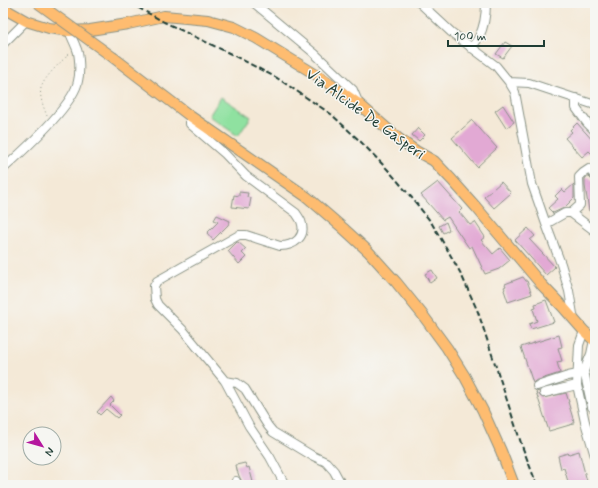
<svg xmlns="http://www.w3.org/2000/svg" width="598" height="488" viewBox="0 0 598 488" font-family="Mynerve,sans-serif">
<rect width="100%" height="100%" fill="#f6f6f2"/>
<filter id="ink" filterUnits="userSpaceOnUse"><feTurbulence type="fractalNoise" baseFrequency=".025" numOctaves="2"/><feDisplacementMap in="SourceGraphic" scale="8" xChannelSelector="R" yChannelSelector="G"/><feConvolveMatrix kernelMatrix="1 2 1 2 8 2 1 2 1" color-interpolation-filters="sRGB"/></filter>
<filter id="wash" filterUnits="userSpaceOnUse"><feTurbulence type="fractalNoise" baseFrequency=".012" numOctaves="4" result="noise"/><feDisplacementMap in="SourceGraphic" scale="16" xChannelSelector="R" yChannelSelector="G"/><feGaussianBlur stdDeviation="0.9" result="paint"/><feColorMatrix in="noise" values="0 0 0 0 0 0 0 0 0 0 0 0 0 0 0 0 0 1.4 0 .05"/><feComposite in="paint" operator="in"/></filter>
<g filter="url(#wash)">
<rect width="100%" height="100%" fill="#f4e9d7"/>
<path fill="#8fe1a0" stroke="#578f6a" d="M221 97 251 117 238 136 209 116Z"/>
<g id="blocks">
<path fill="#e2a9d4" d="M505 42 512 46 503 58 496 54Z
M503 105 514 122 506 128 495 111Z
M472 120 497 148 477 167 452 138Z
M577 123 595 143V157L589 151 582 157 565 138 572 132 570 130Z
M418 128 425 135 419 141 412 135Z
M586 177H589L593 181 595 193V210L589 211 585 186V179Z
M438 182 462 209 459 212 470 225 475 222 485 237 481 240 493 254 500 248 510 260 499 269 485 274 472 246 469 248 448 217 443 220 421 195Z
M501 182 511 193 494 208 484 197Z
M574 184V198L564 208 553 213 548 208 558 199 555 196 562 189 565 192Z
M239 192 248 193 247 197 251 198 249 209 232 207 234 195 239 196Z
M217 215 230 221 228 225 213 240 207 233 218 222 214 220Z
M446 222 449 230 443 233 439 226Z
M528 228 535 236 530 240 555 267 546 275 515 240Z
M237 242H238L246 249 242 253 246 257 239 264 228 251Z
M432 270 437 278 430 283 425 274Z
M523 277 526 281H527L532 294 508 302 504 290 505 289 504 287 506 286 505 284Z
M546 300 554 322 531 329 529 324 537 321 533 309 536 308 535 304Z
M559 335 562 347 558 348 562 361 557 362 560 373 535 381 533 383 521 347Z
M539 391 540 396 543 398 566 393 569 402H568L574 422H573V424L549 431 536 392Z
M111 397 114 401 110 405 120 415 117 418 106 409 100 415 97 412Z
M579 451 588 485H569L564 468 561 469 558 456 568 453 569 454Z
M245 463 247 468 249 467 253 482 250 483 251 485H242L241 480 239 476 237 470 236 465Z"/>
</g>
</g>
<g filter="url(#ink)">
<use href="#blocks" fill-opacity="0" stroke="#8a9386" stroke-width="1"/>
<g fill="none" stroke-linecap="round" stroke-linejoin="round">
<defs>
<path id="minor" d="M254 3 314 53 353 90 359 104
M420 3 451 32 496 66 509 82 515 92 532 184 546 224 561 264 569 291 574 320
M3 44 26 21
M471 48C474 44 477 41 479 37 484 27 486 14 486 3
M509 82 529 83 595 105
M576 98V108L587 123 595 131
M190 116V124L225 154 246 176 296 213C298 216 300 219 301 221 307 237 294 246 280 246L246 235H239L157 281 154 286 155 299 158 305 183 330 225 381 249 426 270 457 285 485
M3 169C22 152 74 105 78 81 80 73 80 55 76 47 74 42 71 36 69 31
M571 213 580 205 579 177 583 173 589 169 595 176
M546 224 565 213H571L595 231
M584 331 579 345 577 385 585 422 595 456
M225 381 237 383 245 389 268 426 273 432 311 455 326 462 334 471 340 482
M537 386 568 376 578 374
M544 393 577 385
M592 407 584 371 591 354 594 340
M236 481 237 485"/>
<path id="major" d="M3 8 26 21 49 28 69 31 90 30 128 24 164 16 208 20 234 27 256 38 323 79 359 104 399 139 416 151 434 161 452 180 476 207 541 284 562 306 584 331 595 341
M114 58 190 116 307 197 343 228 368 251 396 282 422 314 447 348 465 377 483 411 501 451 514 485"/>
</defs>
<use href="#minor" stroke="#8a9386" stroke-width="10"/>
<use href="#major" stroke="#8a9386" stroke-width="12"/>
<path stroke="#8a9386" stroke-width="1" stroke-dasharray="1 3" stroke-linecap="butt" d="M47 116C44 108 39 97 41 88 44 77 62 61 70 53"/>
<use href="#minor" stroke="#fff" stroke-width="8"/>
<use href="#major" stroke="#febc70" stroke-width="10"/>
<path stroke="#1f3d34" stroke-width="2" stroke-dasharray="6 3" stroke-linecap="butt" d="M130 3 164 22 231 54 277 78 331 114 362 143 388 170 412 198 431 222 447 249 461 274 478 312 522 446 537 485"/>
<defs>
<path id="major-bridge" d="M38 3 114 58"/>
</defs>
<use href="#major-bridge" stroke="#8a9386" stroke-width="12" stroke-linecap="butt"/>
<use href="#major-bridge" stroke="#febc70" stroke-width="10"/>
</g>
</g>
<g text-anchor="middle" stroke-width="3" stroke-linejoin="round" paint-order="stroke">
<g font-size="16" fill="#1f3d34" stroke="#f6f6f2">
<text transform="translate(366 113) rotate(36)" y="6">Via Alcide De Gasperi</text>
</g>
</g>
<rect width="598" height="488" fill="none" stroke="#f6f6f2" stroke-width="16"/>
<g transform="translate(42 446) rotate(127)"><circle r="19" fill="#f6f6f2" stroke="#a0aca6"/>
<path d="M0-3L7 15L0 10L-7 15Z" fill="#b5179e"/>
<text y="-6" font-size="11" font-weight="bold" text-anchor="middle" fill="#1f3d34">N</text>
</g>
<path d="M448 40v6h96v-6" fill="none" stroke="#1f3d34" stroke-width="2"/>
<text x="454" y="40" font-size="12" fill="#1f3d34" stroke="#f6f6f2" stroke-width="3" paint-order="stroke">100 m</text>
</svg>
